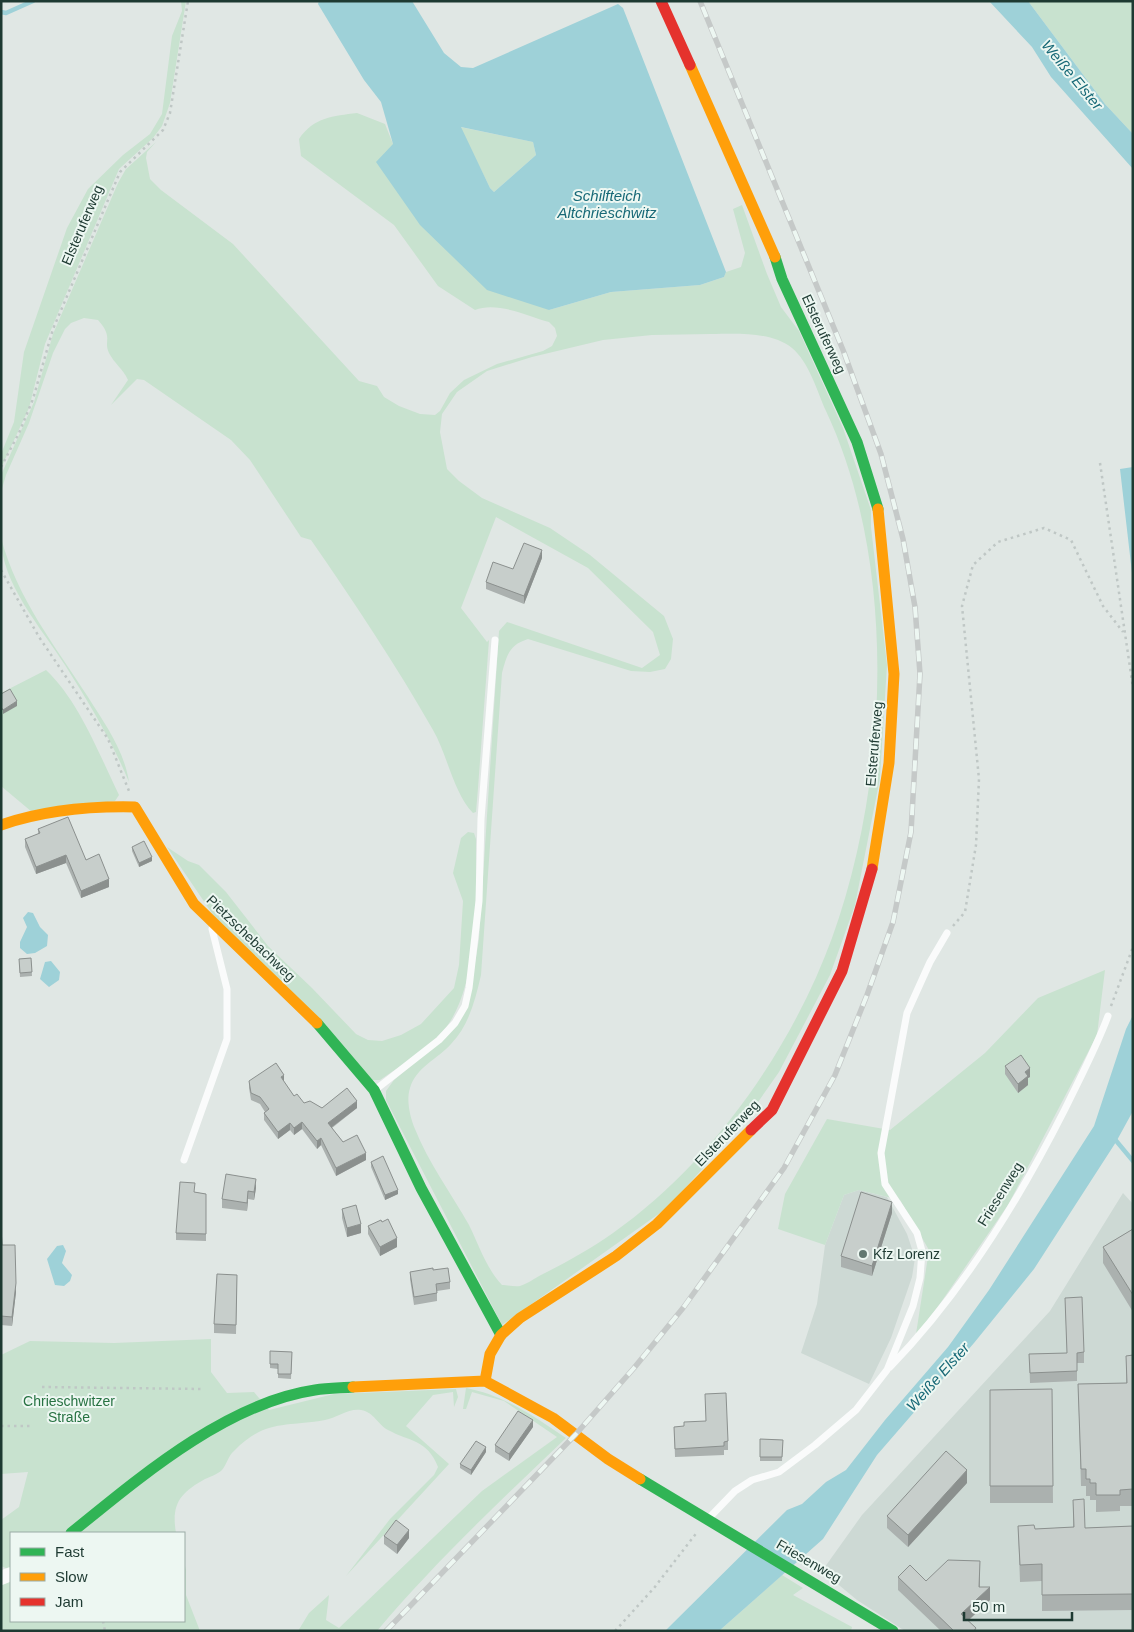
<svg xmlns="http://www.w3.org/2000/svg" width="1134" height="1632" viewBox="0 0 1134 1632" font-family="Arial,sans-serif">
<rect width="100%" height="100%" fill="#e0e7e4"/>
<path fill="#cdd9d4" d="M859 1190 887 1197 907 1234 915 1258 912 1277 891 1338 869 1384 801 1353 817 1304 825 1245 844 1195Z
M1123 1193 1133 1204V1631H905L857 1600 822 1571 862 1515 1050 1311Z"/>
<path fill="#c8e2cf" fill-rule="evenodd" d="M181 1H186L170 103 162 126 153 138 119 169 45 344 29 408 1 468V454L14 422 24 352 67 228 88 189 123 155 150 134 162 114 172 36 182 11Z
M1028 1H1133V134L1105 104Z
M357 113 385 124 393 144 549 310 611 292 700 285 724 277 726 272 741 267 745 253 733 209 742 205 767 274 781 307 799 331 843 428 871 510V527L887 665 880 778 855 905 830 975 779 1072 742 1125 667 1208 502 1325 386 1100V1091L394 1080 448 1035 458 1022 469 999 479 939 499 631 507 622 642 668 660 655 653 632 588 568 496 517 461 608 487 642 489 640 478 788 476 812 473 813C454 794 447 754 433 730 396 665 354 602 311 540L301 537 250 460 231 440 144 380 137 379 111 405 128 380C123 369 114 363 109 353 103 340 114 338 98 320L84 318 71 323 65 329 53 353 29 423 6 475 1 492V475L34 402 53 334 118 183 126 169 156 142 147 152 146 158 150 179 161 190 233 244 359 381 377 386 384 397 399 406 420 414 435 415 440 411 450 393 464 380 497 364 543 351 552 346 557 336 555 328 549 322C527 316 497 301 475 310L438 286 394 225 301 156 299 139C314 117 333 116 357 113ZM711 334C736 334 771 331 792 348 809 362 817 391 826 411 898 564 889 781 832 938 791 1050 711 1164 613 1233 590 1249 567 1262 541 1275 535 1278 527 1284 520 1286 515 1287 507 1285 502 1285 486 1268 479 1245 469 1225 451 1193 428 1162 415 1129 410 1117 406 1100 410 1088 416 1067 438 1059 451 1044 469 1025 475 1001 481 975L502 673C507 655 509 645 528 639L631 671 650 672 665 669 671 659 673 639 664 616 590 555 550 528 482 498 459 481 447 469 440 432 442 414 457 392 487 371 532 357 603 340 652 335Z
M460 127 533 142 536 155 494 192 490 188Z
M1 538C18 600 54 644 88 697 105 724 124 750 129 782 112 741 89 703 65 665 42 629 1 583 1 538Z
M46 670C79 701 99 754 119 795L115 801 32 812 1 786V693Z
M468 832 474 833 476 839C476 896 481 994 438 1037 421 1053 399 1067 380 1080H372L218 922 167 847 188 861 199 865 226 892 268 946 312 988 356 1034 368 1040 382 1041 401 1035 421 1024 454 988 459 965 463 901 453 873 461 838Z
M1105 970 1097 1035 1008 1205 937 1308 916 1334 929 1250 900 1200 859 1190 844 1195 825 1245 778 1229 785 1194 827 1119 890 1130 985 1053 1038 998Z
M211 1339V1372L227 1393 254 1392 269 1410 334 1394 456 1389 458 1397 454 1407 453 1392 433 1395 406 1426 449 1464 346 1576 390 1519 434 1475 438 1467C427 1439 410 1442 388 1430 378 1425 374 1412 361 1410 349 1408 336 1418 325 1420 286 1427 265 1419 234 1451 228 1456 227 1464 222 1470 218 1474 210 1477 205 1479 180 1493 171 1504 176 1533H11V1567L8 1569 1 1566V1520L19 1507 28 1472 1 1474V1355L30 1341 114 1343Z
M466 1388C504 1395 535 1417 566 1438 501 1500 435 1562 377 1631H298L309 1613 329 1595 326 1620 339 1628 482 1491 557 1437 504 1401 472 1392 466 1409H463Z
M184 1562 186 1570V1595L200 1631H1V1585L11 1581V1621H184Z
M782 1575 803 1588 793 1595 852 1627 851 1631H719Z"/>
<path fill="#9ed1d8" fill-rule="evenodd" d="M319 1H412L444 53 461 67 473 68 618 4 623 8 726 272 724 277 700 285 611 292 549 310 487 290 420 225 376 162 393 144 381 102 364 80 318 4ZM461 127 533 142 536 155 494 192 490 188Z
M989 1H1028L1105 104 1133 134V169L1051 77 1032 47Z
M1133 467V573H1132L1120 469Z
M28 912 33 913 40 927 48 935 47 946 35 953 27 954 20 948V942L27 927 23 918Z
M51 961 60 972 59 980 49 987 40 979 45 962Z
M1133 1015V1111L1116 1142 1034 1269 974 1343 877 1455 823 1539 719 1631H665L787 1510 802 1504 826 1482 846 1470 885 1420 948 1347 989 1290 1094 1126 1126 1029Z
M63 1245 66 1251 62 1263 72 1275 70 1281 64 1286 55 1285 47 1259 57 1246Z"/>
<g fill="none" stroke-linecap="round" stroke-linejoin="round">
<path stroke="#9ed1d8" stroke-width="4.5" d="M1 12 6 13 33 1
M1113 1137 1133 1161"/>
<path stroke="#bfc7c5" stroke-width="2.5" stroke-dasharray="2.5 4" stroke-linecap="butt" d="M1100 463 1133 688
M1 467 19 433 33 399 53 329 120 172 163 130 170 113 188 1
M1 570 39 637 108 739 129 791
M953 926 965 912 976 845 979 779 962 606 973 565 998 542 1044 528 1071 540 1103 606 1123 632
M1111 1006 1133 947
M42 1387 202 1389
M1 1426H33
M103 1621 105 1631
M615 1631 654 1588 698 1531"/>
<path stroke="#fafbfb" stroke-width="7" d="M375 1090 439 1040 455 1023 465 1006 469 988 479 901 481 819 495 640
M184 1160 227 1039V989L212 929
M890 1367C962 1293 1019 1200 1065 1109 1080 1078 1096 1048 1108 1016
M709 1518 735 1491 752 1480 779 1472 815 1445 856 1410 887 1370 913 1306 920 1278 922 1251 917 1233 885 1184 881 1153 907 1013 930 962 947 933"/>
<path stroke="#fafbfb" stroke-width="14" d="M1 1578 11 1574"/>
<path stroke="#30b455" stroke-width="11" d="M775 257 782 279 857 442 878 509
M317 1023 374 1090 421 1188 501 1335
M640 1479 893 1631
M71 1533C139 1478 226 1403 315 1390 328 1388 341 1388 353 1387"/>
<path stroke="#ff9f0a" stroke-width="11" d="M690 65 775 257
M1 825C45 810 89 806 135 807L194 904 317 1023
M872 869 889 763 894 674 878 509
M485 1381 490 1354 501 1335 520 1318 616 1256 657 1224 751 1130
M353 1387 485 1381 553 1418 608 1459 640 1479"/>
<path stroke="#e5322d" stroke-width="11" d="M661 1 690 65
M751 1130 772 1110 842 971 872 869"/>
<defs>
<path id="rail" d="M386 1631 576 1434 634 1368 683 1308 784 1168 835 1075 867 995 893 922 911 832 920 674 915 607 903 539 881 454 843 350 700 1"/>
</defs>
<use href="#rail" stroke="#c5c9c8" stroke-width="5.5"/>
<use href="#rail" stroke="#edf7f2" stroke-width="4" stroke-dasharray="11" stroke-linecap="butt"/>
</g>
<path fill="#abb1af" d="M542 558 524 604 486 589V582L513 569Z
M38 829 86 860 109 887 81 898 66 863 36 874 25 847V839L38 834Z
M132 847 152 861 139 867 132 851Z
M31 958 32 976 20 977 19 959Z
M1005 1066 1030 1077 1028 1078V1085L1018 1093 1005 1074Z
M249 1081 284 1082 294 1096 304 1103 322 1108H357L332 1128 343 1142 366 1160 336 1176 321 1145 317 1149 302 1129 294 1135 290 1130 278 1139 264 1120V1113L265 1112 260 1104 251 1100 249 1088Z
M371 1162 398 1194 385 1200 371 1167Z
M256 1188 254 1200 248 1199 247 1211 222 1208V1199Z
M195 1192 206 1194V1241L176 1240V1233Z
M342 1209 361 1233 347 1237 342 1218Z
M892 1213 872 1276 841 1267V1256Z
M368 1226 397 1247 380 1256 368 1234Z
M1 1228 2 1245 16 1292 12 1326 1 1325Z
M1133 1229V1312L1103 1263V1247Z
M433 1270 450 1282V1289L437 1291V1301L414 1305 410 1279V1272Z
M237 1275 236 1334 214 1333V1324Z
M1065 1298 1084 1352V1363H1077V1381L1030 1383 1029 1354 1067 1353Z
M270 1351 292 1352 291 1379 278 1378V1369L270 1368Z
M1133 1355V1506H1120V1511L1096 1512V1500H1090V1496H1086V1486H1081L1078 1384 1126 1383V1356Z
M1052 1389 1053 1503H990V1390Z
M533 1427 509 1461 495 1452V1445Z
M674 1427 728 1441V1450H724V1455L675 1457Z
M760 1439 783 1440 782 1461H760Z
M486 1452 471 1475 460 1468V1464Z
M967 1483 908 1547 887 1528V1516Z
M1073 1500 1085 1528 1133 1526V1610L1042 1611V1581L1020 1582 1018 1526 1035 1529 1073 1527Z
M384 1536 409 1538 397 1554 384 1544Z
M980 1574V1587L990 1600 968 1621 976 1631H941L898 1590V1577L926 1581Z"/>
<path fill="#8b908e" d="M542 550V558L524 604V596Z
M17 701V706L3 714V710Z
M66 855V863L36 874V867Z
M152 857V861L139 867V863Z
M109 879V887L81 898V891Z
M1030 1068V1077L1028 1078V1085L1018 1093V1084L1025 1072Z
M284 1075V1082L281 1077Z
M357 1101V1108L328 1130V1123Z
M302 1122V1129L294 1135V1128Z
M290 1123V1130L278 1139V1132Z
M321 1138V1145L317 1149V1141Z
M366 1153V1160L336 1176V1168Z
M256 1179V1188L254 1200V1192Z
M398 1190V1194L385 1200V1195Z
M248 1191V1199L247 1211V1203Z
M892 1202V1213L872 1276V1266Z
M361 1224V1233L347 1237V1228Z
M397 1238V1247L380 1256V1247Z
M16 1283V1292L12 1326V1317Z
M533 1420V1427L509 1461V1454Z
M486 1447V1452L471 1475V1470Z
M967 1470V1483L908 1547V1535Z
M409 1530V1538L397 1554V1545Z
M980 1561 979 1597 990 1587V1600L961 1627V1614Z"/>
<path fill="#c7cecb" stroke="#8b908e" d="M524 543 542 550 524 596 486 582 493 562 513 569Z
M10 689 17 701 3 710 1 707V694Z
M68 817 86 860 99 854 109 879 81 891 66 855 36 867 25 839 40 833 38 829Z
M144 841 152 857 139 863 132 847Z
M31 958 32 972 20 973 19 959Z
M1021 1055 1030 1068 1025 1072 1028 1076 1018 1084 1005 1066Z
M276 1063 284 1075 281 1077 294 1096 297 1094 304 1103 310 1101 322 1108 347 1088 357 1101 328 1123 343 1142 357 1135 366 1153 336 1168 321 1138 317 1141 302 1122 294 1128 290 1123 278 1132 264 1113 269 1109 260 1097 251 1093 249 1081Z
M383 1156 398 1190 385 1195 371 1162Z
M226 1174 256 1179 254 1192 248 1191 247 1203 222 1199Z
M180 1182 195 1183 194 1192 206 1194V1234L176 1233Z
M861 1192 892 1202 872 1266 841 1256Z
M356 1205 361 1224 347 1228 342 1209Z
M388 1219 397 1238 380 1247 368 1226 381 1220 382 1222Z
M1 1228 2 1245H15L16 1283 12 1317 1 1316Z
M1133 1229V1295L1103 1247Z
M433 1268V1270L448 1268 450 1282 436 1284 437 1293 414 1297 410 1272Z
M217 1274 237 1275 236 1325 214 1324Z
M1082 1297 1084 1352 1077 1353V1371L1030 1373 1029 1354 1067 1353 1065 1298Z
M270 1351 292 1352 291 1374H278V1364H270Z
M1133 1355V1489L1120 1490V1495H1096V1483H1090V1479H1086V1469H1081L1078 1384 1127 1383 1126 1356Z
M1052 1389 1053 1486H990V1390Z
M726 1393 728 1441 724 1442V1446L675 1449 674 1427 684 1426V1422L706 1421 705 1394Z
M518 1411 533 1420 509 1454 495 1445Z
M760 1439 783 1440 782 1457H760Z
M476 1441 486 1447 471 1470 460 1464Z
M946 1451 967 1470 908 1535 887 1516Z
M1084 1499 1085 1528 1133 1526V1594L1042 1595V1564L1020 1565 1018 1526 1034 1525 1035 1529 1074 1527 1073 1500Z
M396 1520 409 1530 397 1545 384 1536Z
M948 1560 980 1561 979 1587H990L961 1614 976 1628 974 1631H954L898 1577 910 1565 926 1581Z"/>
<circle fill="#627770" stroke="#edf7f2" stroke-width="2" cx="863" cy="1254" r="5"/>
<g text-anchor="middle" stroke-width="4" stroke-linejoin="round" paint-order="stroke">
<g font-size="14" fill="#1e3a32" stroke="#edf7f2">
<text transform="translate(82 225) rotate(-67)" y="5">Elsteruferweg</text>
<text transform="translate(824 334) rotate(65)" y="5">Elsteruferweg</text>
<text transform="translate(874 744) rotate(-85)" y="5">Elsteruferweg</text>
<text transform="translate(251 938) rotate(44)" y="5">Pietzschebachweg</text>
<text transform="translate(727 1133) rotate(-46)" y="5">Elsteruferweg</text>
<text transform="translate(1000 1194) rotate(-58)" y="5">Friesenweg</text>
<text transform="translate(809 1561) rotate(30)" y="5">Friesenweg</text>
</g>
<g font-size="14" fill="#1e3a32" stroke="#edf7f2" text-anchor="start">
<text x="873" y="1259">Kfz Lorenz</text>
</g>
<g font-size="14" fill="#277242" stroke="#edf7f2">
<text x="69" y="1406">Chrieschwitzer<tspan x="69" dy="16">Straße</tspan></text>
</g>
<g font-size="15" font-style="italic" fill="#176977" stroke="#edf7f2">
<text transform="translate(1072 75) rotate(50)" y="5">Weiße Elster</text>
<text x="607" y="201">Schilfteich<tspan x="607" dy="17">Altchrieschwitz</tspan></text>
<text transform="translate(938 1377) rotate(-48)" y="5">Weiße Elster</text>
</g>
</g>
<rect width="1134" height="1632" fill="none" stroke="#1e3a32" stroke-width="5"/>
<rect x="10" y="1532" width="175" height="90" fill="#edf7f2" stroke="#9aaba5"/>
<rect x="20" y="1548" width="25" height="8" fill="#30b455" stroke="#9aaba5"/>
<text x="55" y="1557" font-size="15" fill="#1e3a32">Fast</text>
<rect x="20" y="1573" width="25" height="8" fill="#ff9f0a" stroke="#9aaba5"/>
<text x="55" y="1582" font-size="15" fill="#1e3a32">Slow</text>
<rect x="20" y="1598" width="25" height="8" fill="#e5322d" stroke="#9aaba5"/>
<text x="55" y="1607" font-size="15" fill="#1e3a32">Jam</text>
<path d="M964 1612v8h108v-8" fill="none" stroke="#1e3a32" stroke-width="2.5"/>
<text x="972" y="1612" font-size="15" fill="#1e3a32" stroke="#edf7f2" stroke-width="4" paint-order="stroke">50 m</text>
</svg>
